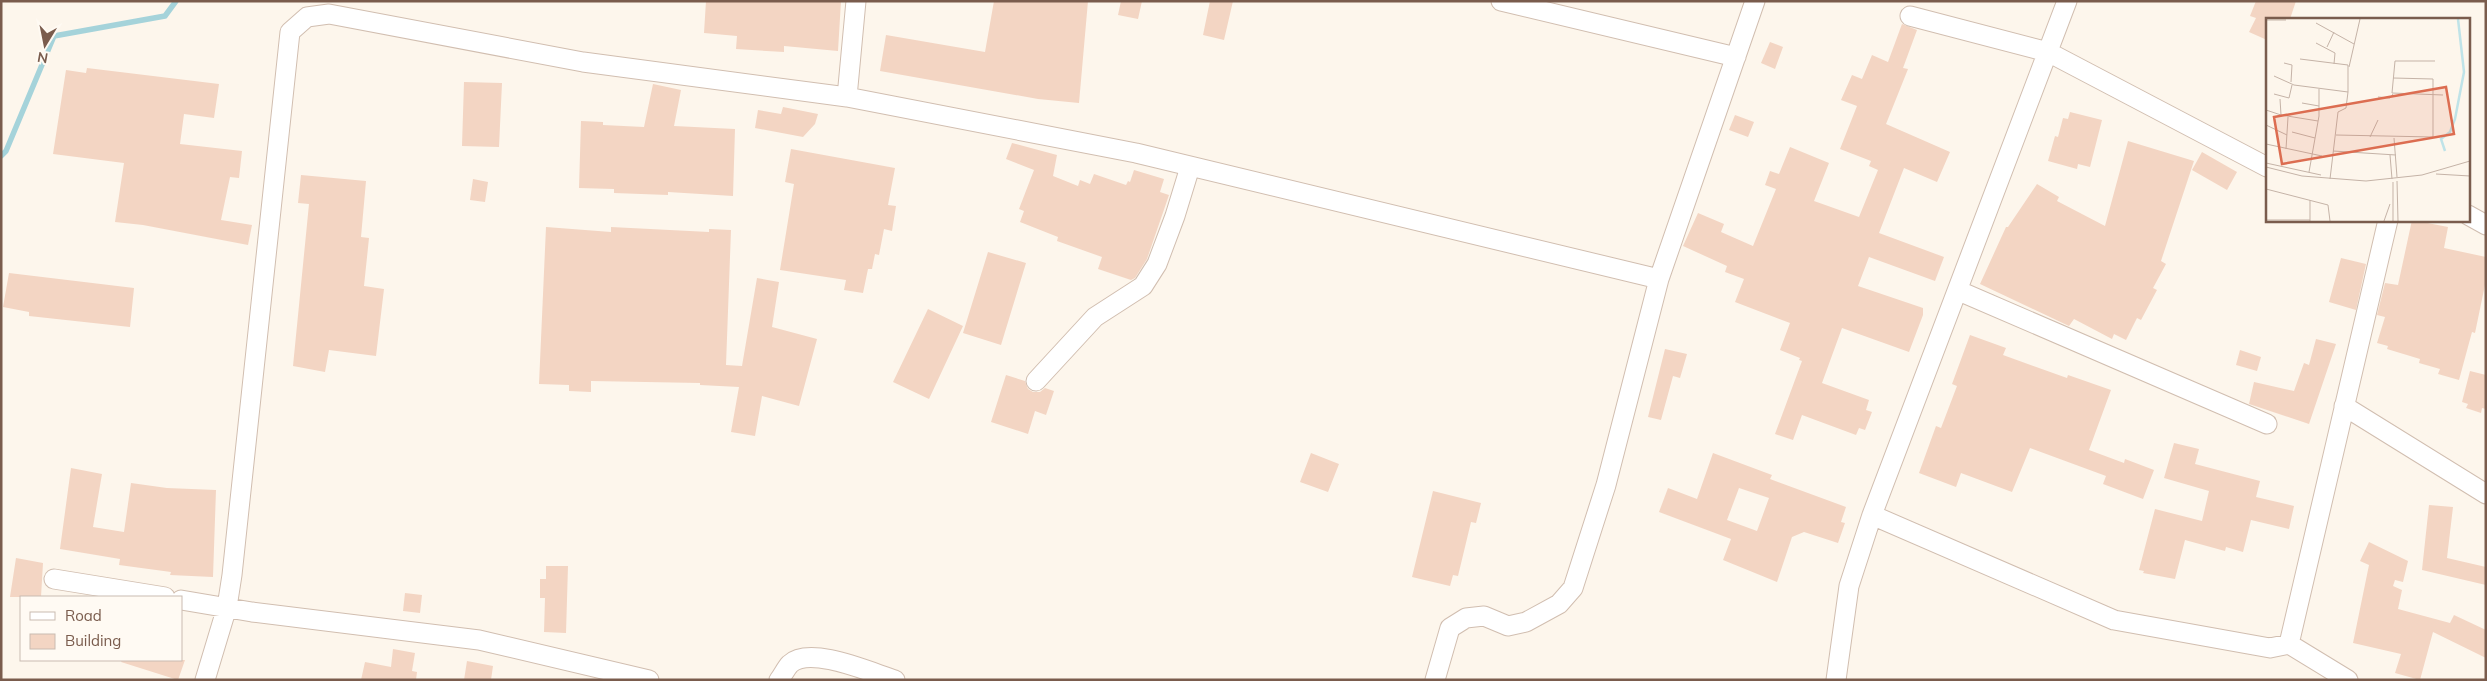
<svg xmlns="http://www.w3.org/2000/svg" width="2487" height="681" viewBox="0 0 2487 681" font-family="Mulish,sans-serif">
<rect width="100%" height="100%" fill="#fdf6ec"/>
<g fill="none" stroke-linecap="round" stroke-linejoin="round">
<path stroke="#a5d3da" stroke-width="5.5" d="M1 156 6 151 54 36 165 16 176 1"/>
</g>
<path fill="#f3d5c3" fill-rule="evenodd" d="M706 1H841L838 51 784 46V52L736 49 737 36 704 33Z
M994 1H1088L1079 103 1038 99 880 71 886 35 985 52Z
M1121 1H1142L1138 19 1118 15Z
M1210 1H1233L1224 40 1203 35Z
M2256 1H2296L2290 19H2267V40L2249 32 2256 18 2250 16Z
M1902 24 1917 30 1903 68 1908 69 1886 124 1950 152 1937 182 1904 168 1879 233 1944 257 1935 281 1869 257 1858 286 1923 308V315L1909 352 1842 328 1822 383 1869 400 1866 410 1872 412 1865 430 1859 428 1856 435 1802 415 1793 440 1775 434 1802 361 1799 360 1800 358 1780 350 1790 323 1735 302 1744 279 1725 272 1727 266 1683 246 1698 213 1724 224 1721 232 1753 246 1776 189 1765 185 1770 171 1779 174 1790 147 1829 163 1814 201 1859 217 1878 170 1869 166 1871 161 1840 149 1857 106 1841 100 1852 75 1862 79 1872 55 1888 62Z
M1770 42 1783 47 1775 69 1761 63Z
M87 68 219 84 214 118 184 114 180 144 242 151 239 178 230 177 221 220 252 225 248 245 143 225 115 222 124 163 53 154 66 70 86 73Z
M464 82 502 83 499 147 462 146Z
M653 84 681 90 674 126 735 129 733 196 668 192V195L614 193V189L579 188 581 121 603 122V125L644 127Z
M783 107 818 114 815 124 803 137 755 128 758 110 781 114Z
M2070 112 2102 120 2090 167 2078 164 2077 169 2048 161 2055 136 2058 137 2063 118 2068 119Z
M1735 115 1754 122 1748 137 1729 130Z
M2128 141 2194 161 2161 261 2166 264 2153 288 2157 290 2141 320 2137 318 2126 340 2114 334 2112 339 2074 319 2069 326 1980 284 2006 227H2008L2037 184 2059 197 2057 201 2105 226Z
M1012 143 1057 155 1053 176 1078 186 1080 180 1090 184 1094 174 1126 185 1128 181 1130 182 1134 170 1164 179 1160 192 1169 195 1147 259 1135 278 1131 280 1098 269 1102 257 1057 241 1058 237 1020 222 1024 211 1019 209 1034 170 1006 159Z
M791 149 895 168 888 205 896 206 892 231 884 229 879 255 875 254 872 269H868L863 293 844 290 846 280 780 270 794 184 785 182Z
M2202 152 2237 172 2227 190 2192 170Z
M301 175 366 181 361 237 369 238 364 286 384 289 376 356 329 350 325 372 293 366 309 204 298 203Z
M473 179 488 182 485 202 470 200Z
M2412 220 2448 227 2444 248 2486 257V280L2475 333 2472 332 2459 380 2438 374 2440 369 2419 363 2420 359 2387 349 2388 346 2377 343 2385 317 2377 315 2385 283 2398 285Z
M546 227 611 232V227L709 232V229L731 230 726 365 742 366 757 278 779 282 772 327 817 339 799 406 762 396 755 436 731 432 739 387 700 385V383L591 381V392L569 391V385L539 384Z
M988 252 1026 263 1001 345 963 333Z
M2341 258 2366 264 2356 310 2329 302Z
M9 273 134 288 130 327 29 316V312L3 307Z
M928 309 963 326 929 399 893 382Z
M1970 335 2006 348 2003 355 2067 378 2068 375 2111 390 2089 450 2124 463 2125 459 2154 470 2143 499 2103 484 2106 476 2030 448 2012 492 1961 473 1956 487 1919 473 1936 426 1941 428 1957 386 1952 384Z
M2316 339 2336 344 2309 424 2249 404 2254 382 2294 391 2304 363 2309 365Z
M1665 349 1687 354 1680 378 1673 376 1661 420 1648 417Z
M2240 350 2261 357 2257 371 2236 365Z
M2470 371 2486 375V409L2482 408 2481 413 2466 408 2468 404 2462 402Z
M1006 375 1025 381 1028 389 1033 392H1040L1045 388 1054 391 1046 415 1035 411 1028 434 991 422Z
M2174 443 2199 449 2195 464 2260 481 2256 497 2294 506 2289 529 2251 520 2243 552 2226 547 2225 551 2185 540 2175 579 2143 573 2144 571 2139 570 2155 509 2202 521 2209 491 2164 478Z
M1311 453 1339 464 1328 492 1300 482Z
M1713 453 1772 475 1770 479 1846 507 1841 522 1845 523 1838 543 1804 532 1792 537 1777 582 1723 560 1731 539 1659 512 1668 488 1697 499ZM1739 488 1769 498 1757 531 1727 520Z
M71 468 102 474 93 527 124 532 131 483 167 488 216 490 213 577 170 575 171 572 119 565 120 559 60 549Z
M1433 491 1481 503 1476 523 1471 522 1458 576 1453 575 1450 586 1412 577Z
M2429 505 2453 507 2447 558 2486 567V585L2422 570Z
M2369 542 2408 561 2403 582 2395 580 2393 586 2402 590 2398 609 2450 623 2454 615 2486 630V658L2433 632 2420 680 2395 673 2401 654 2353 643 2369 565 2360 561Z
M16 558 43 563 41 597H10Z
M546 566H568L566 633 544 632 545 598H540V579H546Z
M405 593 422 595 420 613 403 611Z
M393 649 415 653 412 671 417 672 416 680H361L365 662 391 667Z
M122 660H185L178 680 121 662Z
M467 661 493 666 491 680H464Z"/>
<g fill="none" stroke-linecap="round" stroke-linejoin="round">
<defs>
<path id="minor" d="M1501 1 1736 57
M1910 16 2048 52 2267 167
M847 97 856 1
M2468 215 2486 225
M1959 291 2267 424
M1036 381 1095 317 1143 286 1157 264 1175 216 1190 167
M2344 406 2486 494
M1872 515 2114 620 2270 648 2289 644 2348 680
M54 579 165 597
M181 600 252 612 479 640 649 680
M2289 644 2388 220
M205 680 227 607 232 575 290 32 307 17 329 14 583 62 847 97 1136 153 1659 279
M779 680C783 675 786 668 790 664 810 645 872 673 895 680
M1435 680 1450 628 1466 618 1484 616 1508 626 1526 622 1559 604 1573 588 1606 485 1659 279 1755 1
M1836 680 1849 586 1872 515 2067 1"/>
</defs>
<use href="#minor" stroke="#d1beb0" stroke-width="21"/>
<use href="#minor" stroke="#fff" stroke-width="19"/>
</g>
<g transform="translate(2266 18)">
<rect width="204" height="204" fill="#fdf6ec"/>
<path fill="none" stroke="#bfe3e8" stroke-width="2.5" d="M179 133 175 121 184 114 189 101 198 54 192 1"/>
<path fill="none" stroke="#c5b3a7" stroke-width="1" d="M0 2H20M50 5 88 26M50 25 69 35 68 46M61 29 68 14M169 43H129L126 75 177 77M18 45 26 47 25 64M83 49 94 1M8 58 28 67 82 74V47L34 41M8 76 23 80 26 67M112 79 124 80 127 76M14 81 15 97 52 103M36 85 53 88M0 92 15 97M0 107 21 117M26 114 49 120M70 117 167 119V61L127 60M104 119 112 102M128 120 131 159M0 126 56 138M20 131 22 99M67 133 130 137M124 137 126 161M0 145 55 157M0 149 36 158 100 163 156 157 204 143M43 154 53 98V71M170 156 204 158M64 161 72 94 80 90 82 74M131 163 132 203M0 171 62 187 64 203M44 182V203M0 202H44M118 203 124 186M127 203V164"/>
<path fill="#dc6d51" fill-opacity="0.15" stroke="#dc6d51" stroke-width="2.5" d="M180 69 188 116 16 146 8 99Z"/>
<rect width="204" height="204" fill="none" stroke="#7a5c4d" stroke-width="2.5"/>
</g>
<rect width="2487" height="681" fill="none" stroke="#7a5c4d" stroke-width="5"/>
<rect x="20" y="596" width="162" height="65" fill="#fffaf3" stroke="#cabbb1"/>
<rect x="30" y="612" width="25" height="8" fill="#ffffff" stroke="#cabbb1"/>
<text x="65" y="621" font-size="15" fill="#7a5c4d">Road</text>
<rect x="30" y="634" width="25" height="15" fill="#f3d5c3" stroke="#cabbb1"/>
<text x="65" y="646" font-size="15" fill="#7a5c4d">Building</text>
<g transform="translate(45 45) rotate(190)" stroke="#fffaf3" stroke-width="4" paint-order="stroke">
<path d="M0-4L9 19L0 12L-9 19Z" fill="#7a5c4d"/>
<text y="-8" font-size="14" font-weight="bold" text-anchor="middle" fill="#7a5c4d">N</text>
</g>
</svg>
